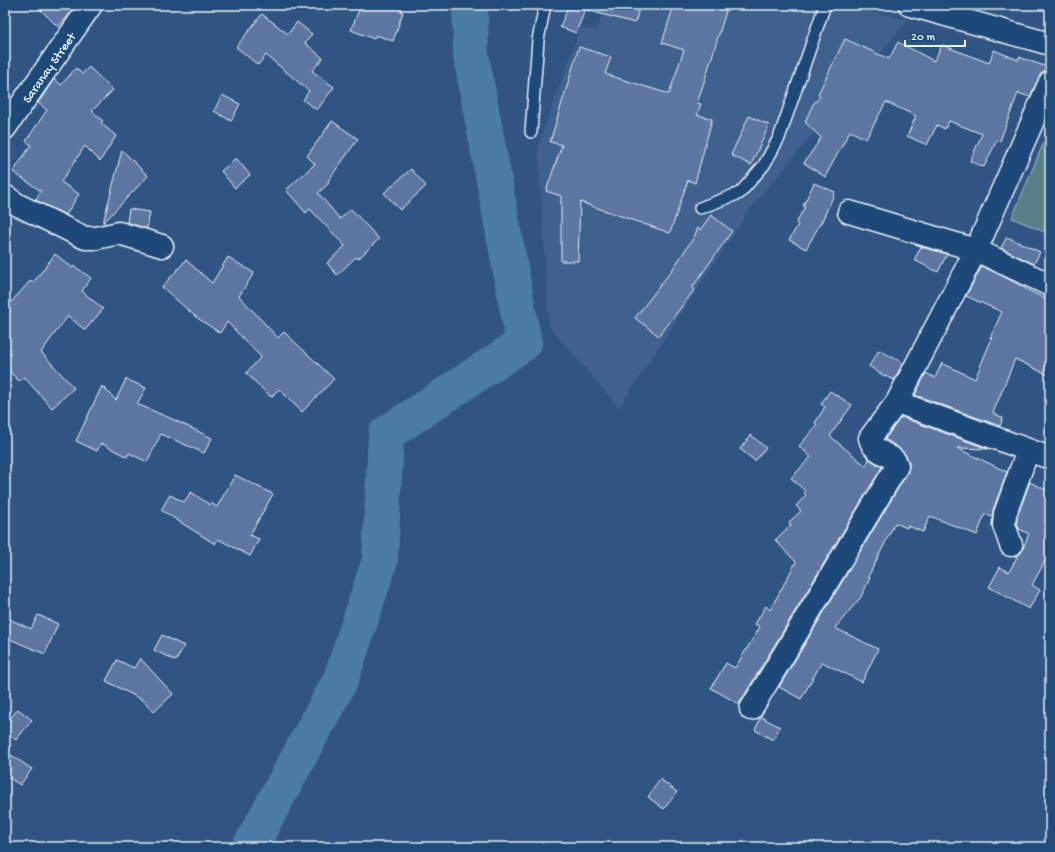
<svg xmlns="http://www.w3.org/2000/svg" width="1055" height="852" viewBox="0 0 1055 852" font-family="'Gochi Hand',sans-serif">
<rect width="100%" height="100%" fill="#305484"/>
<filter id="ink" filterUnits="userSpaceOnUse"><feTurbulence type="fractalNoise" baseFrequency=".025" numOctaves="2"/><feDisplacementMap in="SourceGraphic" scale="8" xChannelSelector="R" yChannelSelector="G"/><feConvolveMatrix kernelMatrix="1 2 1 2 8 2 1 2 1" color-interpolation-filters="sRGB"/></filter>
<g filter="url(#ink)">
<path fill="#41618f" d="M605 5H846L908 20 750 209 619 408 549 326 538 146 580 29H597Z"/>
<path fill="#588187" stroke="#a0b9c0" d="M1046 137 1050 139V227L1047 233 1012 218Z"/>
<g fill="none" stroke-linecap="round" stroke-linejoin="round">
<path stroke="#487ca6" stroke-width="36" d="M250 847 341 679 380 560 386 434 524 343 471 55 470 5"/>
</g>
<path fill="#5f75a2" stroke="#e8f1f8" d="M36 5H76L68 16 58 27Z
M361 5H403L401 12H403L393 41 376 35 374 39 351 30Z
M569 5H587L576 33 560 27Z
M587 5H640L635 23 586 10Z
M674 5H717L727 8 708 70 697 103 701 104 697 115 712 119 695 183 688 180 670 233 580 202 578 261H561V196L546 191 562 145 550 142 579 47 611 57 605 74 669 94 684 50 662 43Z
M262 14 288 34 297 22 312 34 305 43 323 58 312 71 334 87 317 110 303 100 309 91 266 55 258 65 236 47Z
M845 39 889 59 898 42 934 61 942 45 989 63 994 50 1018 60 1019 57 1050 68V70L1043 72 1039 77 1030 97 1018 93 1000 141 997 140 984 167 970 161 982 134 949 121 945 129 937 125 927 145 907 136 916 116 886 102 866 139 850 131 825 177 804 163 821 138 805 122 813 104 820 97 818 94Z
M89 67 113 90 92 111 103 121 101 123 116 136 100 161 85 146 61 182 79 194 66 215 35 200 41 191 13 172 31 145 26 141 47 110 38 103 54 79 61 85 76 68 82 74Z
M222 95 240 104 231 121 214 111Z
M749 116 769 125 751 165 731 155Z
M332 121 358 139 328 181 329 183 318 193 340 219 351 209 379 239 358 259 356 257 337 275 327 263 345 246 310 209 306 213 286 190 315 164 307 156Z
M122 150 148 176 103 223 116 173Z
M236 158 250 175 235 188 221 171Z
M411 169 426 186 400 210 384 193Z
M814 183 835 192 823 219 806 249 789 240 798 225 796 223 805 207 803 206Z
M129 209 150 212 147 229 127 222Z
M711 215 732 231 692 288 695 289 659 336 635 318 672 270 694 237 698 228 700 230Z
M1007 237 1040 252 1034 264 1001 248Z
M921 247 947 254 938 272 914 260Z
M55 254 73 268 74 266 91 278 82 291 103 309 85 330 68 316 41 352 74 388 52 408 24 377 19 381 5 367V309L30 281 33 283Z
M228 257 254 273 239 296 278 338 284 332 334 379 302 412 279 389 271 397 246 373 261 357 227 322 220 333 196 317 162 287 186 260 212 283Z
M982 266 1024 287V288L1050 301V376L1015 359 993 413 1003 418 1000 426 915 395 926 373 935 378 942 363 975 379 992 338H990L1002 312 966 296Z
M879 350 903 363 894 380 879 373 869 366Z
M126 379 146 388 137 404 172 419 212 438 204 453 161 434 147 462 129 453 127 457 101 443 97 451 76 441 102 386 116 400Z
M830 391 852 405 830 436 866 466 869 459 882 467 739 704 711 688 726 663 735 668 760 627 755 624 766 606 770 610 796 562 775 540 791 525 789 522 801 511 796 506 806 495 804 493 805 491 791 478 811 457 799 446 817 425 815 423 825 407 821 404Z
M901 417 988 449 957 448 1007 472 993 510 992 517 985 514 977 535 930 516 923 532 908 526 907 528 895 523 868 577 870 578 861 597 835 628 878 649 862 682 822 662 801 699 779 687 908 472 909 467V462L905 454 899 448 885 439Z
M751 435 766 448 755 461 740 449Z
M235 475 273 494 250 535 259 539 250 556 218 539 215 544 161 510 170 495 184 502 191 492 210 505 211 503 217 507Z
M1030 482 1050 492V552L1032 585 1040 590 1029 609 989 587 1000 567 1009 572 1018 555 1021 553 1029 534 1019 529 1017 523V517Z
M38 615 58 624 45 654 5 637V629L9 619 31 629Z
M162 635 184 646 176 661 154 650Z
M140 658 173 694 154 712 144 701 106 681 117 660 134 668Z
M18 709 32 720 16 740 5 732V725Z
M761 717 780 727 773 740 755 730Z
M5 751 32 769 20 785 5 775Z
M660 779 677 792 664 809 648 797Z"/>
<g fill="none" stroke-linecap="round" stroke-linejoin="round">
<defs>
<path id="service" d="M531 132 538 40 545 5
M700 208 740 193 764 165 779 138 825 5"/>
<path id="minor" d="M1050 82 976 250 897 402 1050 458
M5 196 18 205 85 238H96L119 233 162 246
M849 212 976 250 1050 285
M1011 545 1004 525 1005 514 1028 450
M751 709 897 466C895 453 874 456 870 438L897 402"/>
<path id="tertiary" d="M5 128 91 5"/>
<path id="secondary" d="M910 5 1050 44"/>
</defs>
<use href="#service" stroke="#e8f1f8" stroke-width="14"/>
<use href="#minor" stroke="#e8f1f8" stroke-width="25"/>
<use href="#tertiary" stroke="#e8f1f8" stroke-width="25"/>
<use href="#secondary" stroke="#e8f1f8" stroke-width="25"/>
<use href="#service" stroke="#1f4a7a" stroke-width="11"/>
<use href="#minor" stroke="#1f4a7a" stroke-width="22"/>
<use href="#tertiary" stroke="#1f4a7a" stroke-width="22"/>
<use href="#secondary" stroke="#1f4a7a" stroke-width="22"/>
</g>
</g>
<g text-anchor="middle" stroke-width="3.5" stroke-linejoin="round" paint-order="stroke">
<g font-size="13" fill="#e8f1f8" stroke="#1f4a7a">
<text transform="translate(48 67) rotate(-55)" y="5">Saranay Street</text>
</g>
</g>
<rect width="1055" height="852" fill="none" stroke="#1f4a7a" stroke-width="20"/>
<rect x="10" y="10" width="1035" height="832" fill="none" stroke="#e8f1f8" stroke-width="1.5" filter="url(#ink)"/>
<path d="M905 40v6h60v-6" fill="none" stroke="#e8f1f8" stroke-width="2"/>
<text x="911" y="40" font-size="12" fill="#e8f1f8" stroke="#1f4a7a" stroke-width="3" paint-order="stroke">20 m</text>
</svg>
